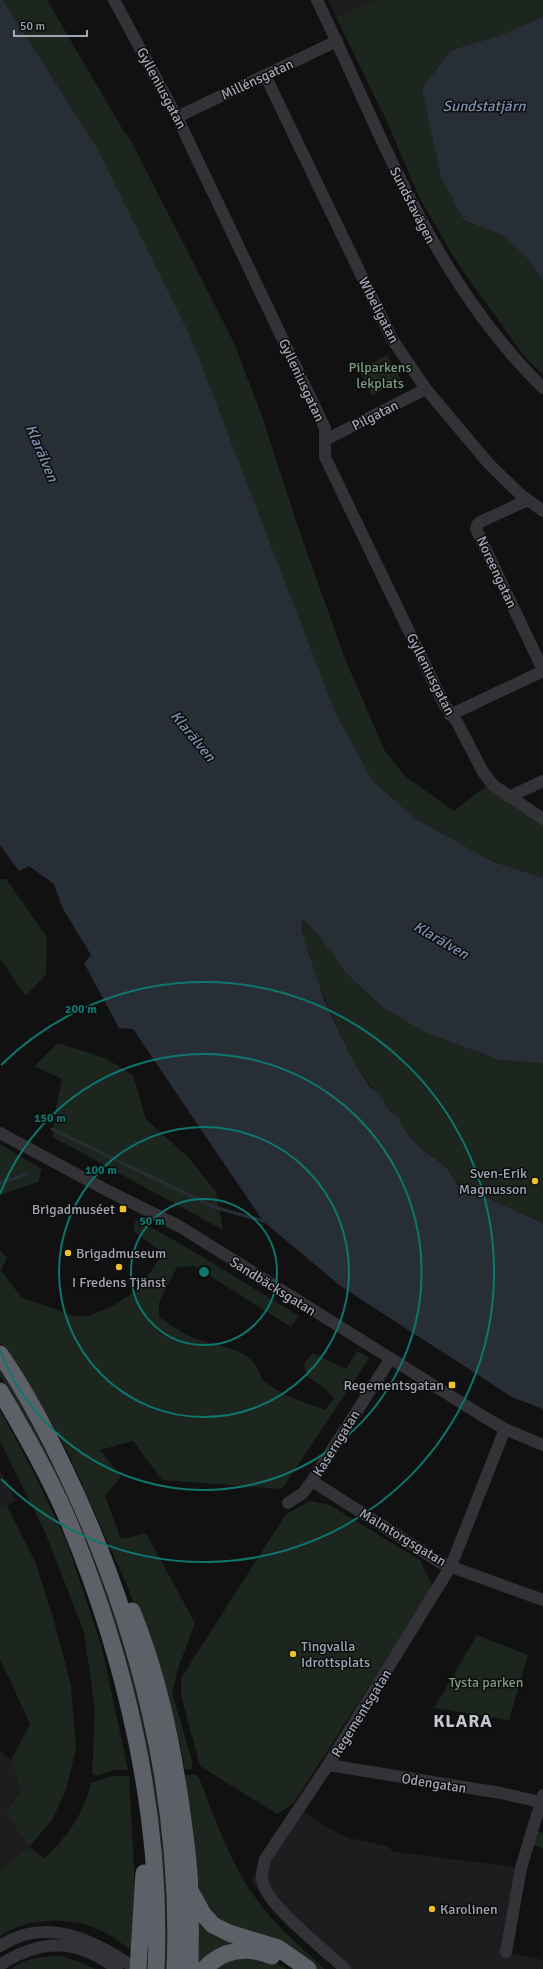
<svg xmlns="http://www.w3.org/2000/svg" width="543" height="1969" viewBox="0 0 543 1969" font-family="Signika,sans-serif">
<rect width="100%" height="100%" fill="#111112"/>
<path fill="#1d1d1f" d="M328 0H375L336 17Z
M0 1470 16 1500 7 1506H0Z
M0 1750 11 1760 21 1789 5 1812 29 1847 0 1870Z
M299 1808 325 1826 349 1838 387 1846 394 1852 521 1868 506 1952 543 1960V1969H338L278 1914 251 1881 258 1865Z"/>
<path fill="#1d251f" d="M3 0H47L123 130 130 139 221 317 233 341 262 416 297 524 345 659 385 751 406 777 454 811 486 786 521 812 543 819V878L494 862 416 819 373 781 335 712 97 148Z
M375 0H543V17L498 36 451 50 422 88 464 220 504 236 530 261 543 281V375L524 356 458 264 419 197 388 124 336 17Z
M387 355 401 380 372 395 359 370Z
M0 879H6L47 937 46 974 26 996 0 959Z
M304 920 321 938 327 948H330L334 953 336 960 346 973 383 1008 426 1033 500 1060 543 1063V1223L456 1184C450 1163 435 1160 420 1147 412 1140 406 1131 400 1123V1118L385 1107 352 1059 316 979 309 952 303 937 302 921Z
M58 1043 105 1058 133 1075 146 1119 189 1158 216 1192 223 1230 53 1137 55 1112 62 1079 34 1066Z
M0 1144 42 1169 38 1182 0 1195Z
M136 1219 188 1248 299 1316 291 1327 194 1266 177 1267 159 1303V1317C170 1324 182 1334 194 1338 221 1348 254 1347 262 1380L285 1395 325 1410 334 1398 325 1389 307 1376 304 1364 313 1353 346 1369 357 1351 369 1358 282 1489 162 1480 133 1441 100 1450 121 1477 105 1496 121 1539 146 1533 195 1623 179 1666 172 1692 192 1761V1769H185L176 1728 154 1659 128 1588 70 1457 46 1413 0 1342V1250L7 1258 1 1270 21 1297 74 1316H89L113 1306 139 1289 163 1253 133 1231Z
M0 1364 10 1378 80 1513 137 1682 159 1806 166 1874 167 1969H162L131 1687 27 1421 0 1376Z
M0 1410 33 1471 66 1540 102 1648 128 1770H115L96 1776 92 1774 95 1710 84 1632 45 1532 0 1441Z
M310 1501 330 1505 420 1560 433 1587 293 1804 277 1814 200 1766 181 1695V1678L286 1514Z
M0 1506H7L35 1561 54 1621 71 1685 76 1749 66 1790 52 1820 29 1847 44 1858C67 1838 84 1813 91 1783L112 1776H129L135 1886 134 1952C122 1944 109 1933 95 1928 65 1917 27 1918 0 1936V1870L29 1847 5 1812 21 1790 11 1760 30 1724 0 1659Z
M477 1635 528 1655 509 1720 434 1708Z
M185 1775H195L199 1778C217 1824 233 1871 264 1909 282 1932 304 1950 325 1969H314L216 1919 203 1901 199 1888Z
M531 1830 543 1833V1848L530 1845Z
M196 1917 262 1944 195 1969Z
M241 1954 276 1963 286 1969H211Z
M60 1956 81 1962 95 1969H11C25 1958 42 1956 60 1956Z"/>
<path fill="#282e36" d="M0 0H3L97 148 191 338 335 712 373 781 416 819 494 862 543 878V1063L500 1060 426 1033 383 1008 346 973 336 960 334 953 330 948H327L321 938 304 920 302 921V932L323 997 352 1059 370 1087 384 1099 385 1107 400 1118V1123C406 1132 412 1140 420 1147 435 1161 449 1163 456 1184L543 1223V1409L512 1397 339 1285 263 1221 133 1029 119 1028 84 963 91 955 62 907 54 884 29 866 19 871 0 845Z
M543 17V281L530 261 504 236 464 220 441 177 422 88 451 50 498 36Z"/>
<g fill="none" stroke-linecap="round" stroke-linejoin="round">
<path stroke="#282e36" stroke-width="3" d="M52 1129 214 1207 267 1222
M0 1183 27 1174"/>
<path stroke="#323237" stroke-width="12" d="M114 0 177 117 325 428V457L444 704 457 722 483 772 493 785 543 819
M317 0C383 137 432 279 543 388
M265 75 392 339 426 389 489 464 520 494 543 511
M177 117 337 41
M325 440 426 389
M528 500 480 522 477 525 476 529 543 670
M450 715 543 671
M509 797 543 781
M0 1133 108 1191 179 1226 481 1415 505 1429 543 1445
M312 1481 441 1563 543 1600
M288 1503 303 1493 312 1481 391 1358
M328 1765 501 1793 540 1802
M0 1946C46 1915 96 1941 136 1969
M506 1952 521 1868 543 1795
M0 1965C42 1938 77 1939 117 1969
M345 1969C326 1951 272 1909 264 1886 260 1876 263 1869 265 1859L328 1765 451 1566 505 1429"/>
<path stroke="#5e6068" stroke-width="17" d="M0 1354C25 1390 46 1430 65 1470 139 1624 182 1798 175 1969
M0 1391C25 1433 49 1475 68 1520 126 1659 163 1818 156 1969
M132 1611C157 1673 170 1733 180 1799 184 1829 189 1859 190 1890 191 1916 190 1943 190 1969
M191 1892 203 1914 213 1925 229 1933 278 1948 308 1969
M138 1969 144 1873
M204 1969C223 1949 247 1946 272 1956"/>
</g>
<g fill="none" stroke="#0f766e" stroke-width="2">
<circle cx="204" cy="1272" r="73"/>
<circle cx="204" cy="1272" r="145"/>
<path d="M0 1194A218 218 0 1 1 0 1350"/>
<path d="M1 1065A290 290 0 1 1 1 1479"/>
</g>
<g fill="#efc12c" stroke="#0c0c0d" stroke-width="1.5">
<circle cx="535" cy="1181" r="4"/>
<rect x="119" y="1205" width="8" height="8" rx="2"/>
<circle cx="68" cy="1253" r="4"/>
<circle cx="119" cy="1267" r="4"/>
<rect x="448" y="1381" width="8" height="8" rx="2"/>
<circle cx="293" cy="1654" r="4"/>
<circle cx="432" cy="1909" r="4"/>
</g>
<g text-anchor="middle" stroke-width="3" stroke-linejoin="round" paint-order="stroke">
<g font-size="14" fill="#a2a6b3" stroke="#0c0c0d">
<text transform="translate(257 79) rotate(-25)" y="5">Millénsgatan</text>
<text transform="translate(162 88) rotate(62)" y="5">Gylleniusgatan</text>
<text transform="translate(413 205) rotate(63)" y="5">Sundstavägen</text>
<text transform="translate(379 310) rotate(63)" y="5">Wibeligatan</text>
<text transform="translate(302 380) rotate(65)" y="5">Gylleniusgatan</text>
<text transform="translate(375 415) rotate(-27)" y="5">Pilgatan</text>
<text transform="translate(497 572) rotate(65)" y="5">Noreengatan</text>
<text transform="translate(431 674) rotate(63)" y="5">Gylleniusgatan</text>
<text transform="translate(273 1286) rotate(32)" y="5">Sandbäcksgatan</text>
<text transform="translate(336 1443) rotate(-58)" y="5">Kaserngatan</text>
<text transform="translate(403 1537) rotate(31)" y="5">Malmtorgsgatan</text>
<text transform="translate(361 1713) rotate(-58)" y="5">Regementsgatan</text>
<text transform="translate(434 1783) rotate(9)" y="5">Odengatan</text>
</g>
<g font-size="14" fill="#799e7f" stroke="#0c0c0d">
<text x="380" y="372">Pilparkens<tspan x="380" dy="16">lekplats</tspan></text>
<text x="486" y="1687">Tysta parken</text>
</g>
<g font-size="14" fill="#a2a6b3" stroke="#0c0c0d" text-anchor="end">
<text x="527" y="1178">Sven-Erik<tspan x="527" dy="16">Magnusson</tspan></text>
<text x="115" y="1214">Brigadmuséet</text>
<text x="76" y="1258" text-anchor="start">Brigadmuseum</text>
<text x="119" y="1287" text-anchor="middle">I Fredens Tjänst</text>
<text x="444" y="1390">Regementsgatan</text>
<text x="301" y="1651" text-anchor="start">Tingvalla<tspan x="301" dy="16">Idrottsplats</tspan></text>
<text x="440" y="1914" text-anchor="start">Karolinen</text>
</g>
<g font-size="15" font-style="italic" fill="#7990ae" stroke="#0c0c0d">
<text x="484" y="111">Sundstatjärn</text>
<text transform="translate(42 453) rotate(67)" y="5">Klarälven</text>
<text transform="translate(193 736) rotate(50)" y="5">Klarälven</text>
<text transform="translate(441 940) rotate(30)" y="5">Klarälven</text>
</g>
<g font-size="18" font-weight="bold" letter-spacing="1" fill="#c3c5cf" stroke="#0c0c0d">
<text x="463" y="1727">KLARA</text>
</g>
</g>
<circle cx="204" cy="1272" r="6" fill="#0f766e" stroke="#0c0c0d" stroke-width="2"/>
<g font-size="12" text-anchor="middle" font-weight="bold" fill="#0f766e" stroke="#0c0c0d" stroke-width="3" stroke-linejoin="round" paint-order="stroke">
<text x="81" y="1013">200 m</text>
<text x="50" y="1122">150 m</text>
<text x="101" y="1174">100 m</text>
<text x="152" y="1225">50 m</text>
</g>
<path d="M14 30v6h73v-6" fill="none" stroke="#a2a6b3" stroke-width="2"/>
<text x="20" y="30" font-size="12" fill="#a2a6b3" stroke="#0c0c0d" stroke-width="3" paint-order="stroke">50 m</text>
</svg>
